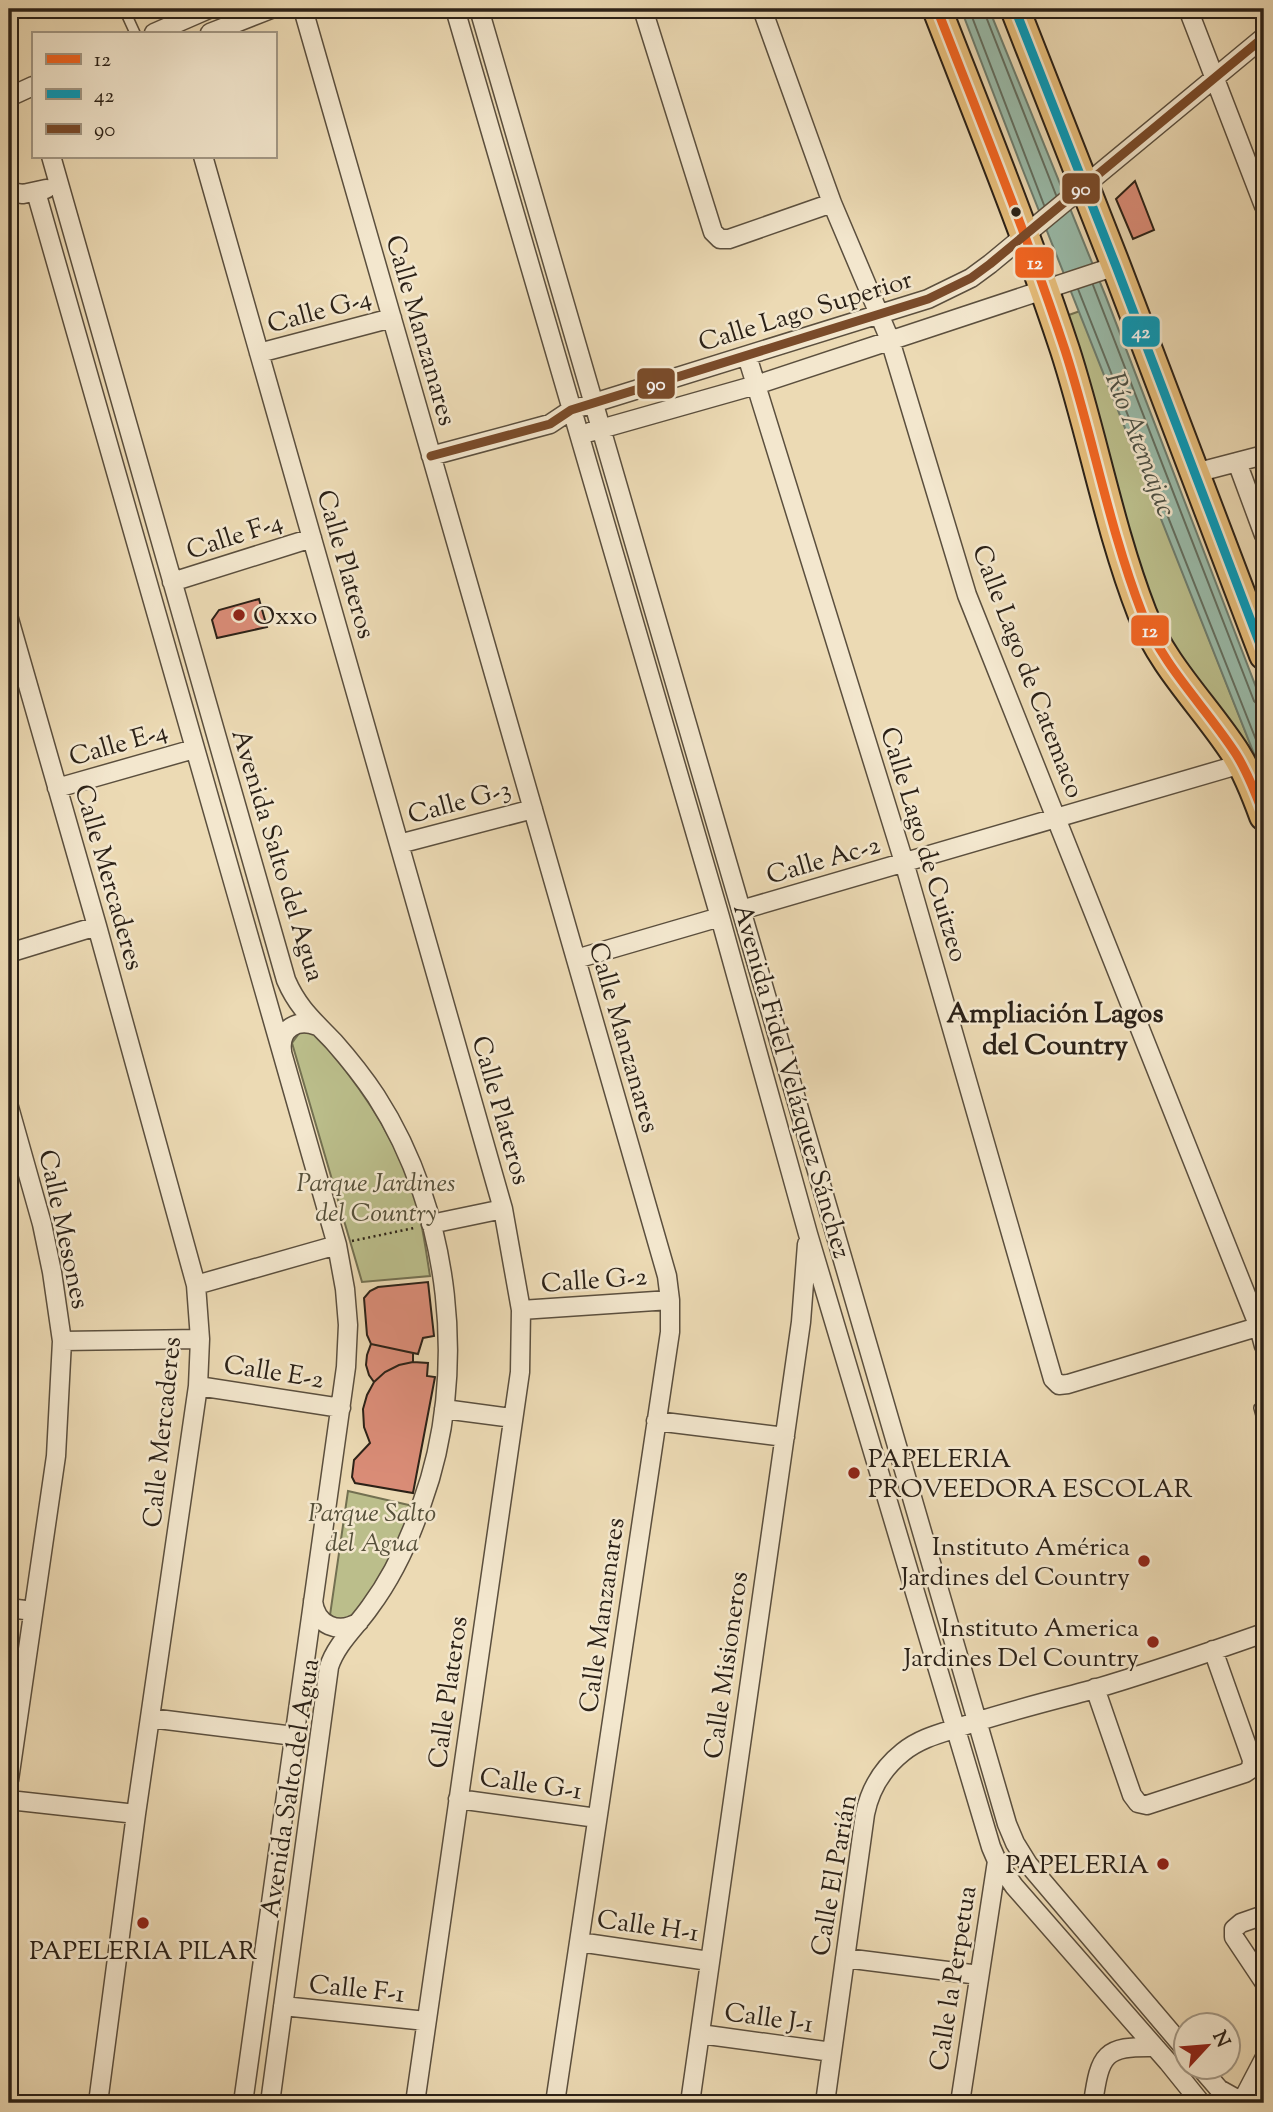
<svg xmlns="http://www.w3.org/2000/svg" width="1273" height="2112" viewBox="0 0 1273 2112" font-family="'Sorts Mill Goudy',serif">
<rect width="100%" height="100%" fill="#ecdab4"/>
<filter id="stains"><feTurbulence type="fractalNoise" baseFrequency=".00286" numOctaves="4"/><feColorMatrix values="0 0 0 0 .2 0 0 0 0 .09 0 0 0 0 .02 0 0 0 .5 -.17"/></filter>
<radialGradient id="worn" r=".72"><stop offset=".6" stop-color="#630" stop-opacity="0"/><stop offset="1" stop-color="#630" stop-opacity=".3"/></radialGradient>
<path fill="#bbbe8b" stroke="#737051" stroke-width="2" d="M1080 311 1257 761 1180 663 1156 618 1136 563 1066 316Z
M300 1032 314 1033C354 1077 388 1125 409 1181 421 1211 425 1245 430 1276L362 1282 292 1043Z
M348 1491 413 1506 390 1563 355 1619 342 1625 330 1615Z"/>
<path fill="#9ba" stroke="#6d7d6f" stroke-width="2" d="M961 9H989L1106 297 1264 708V779L1022 168Z"/>
<g fill="none" stroke-linecap="round" stroke-linejoin="round">
<path stroke="#626e60" stroke-width="2" d="M969 9 1044 205
M983 9 1056 195
M1093 285 1254 701 1259 706 1264 707
M1078 289 1264 760"/>
</g>
<path fill="#db8d78" stroke="#2b2117" stroke-width="2" d="M1135 181 1154 230 1133 239 1116 199Z
M259 599 267 627 217 638 212 620 219 610Z
M428 1282 434 1336 423 1338 418 1354 371 1344 367 1335 364 1298 370 1291 378 1287Z
M371 1344 413 1353V1362L399 1365 385 1372 374 1382 369 1375 366 1365 367 1355Z
M413 1362 428 1363 427 1376 435 1377 413 1493 355 1483 352 1477 354 1460 370 1443 364 1427 363 1409 367 1395 374 1382 385 1372 399 1365Z"/>
<g fill="none" stroke-linecap="round" stroke-linejoin="round">
<defs>
<path id="service" d="M124 9 135 33
M1264 1405 1259 1408 1264 1426"/>
<path id="minor" d="M303 9 667 1276 670 1300V1332L555 2103
M455 9 720 917 808 1234 991 1847 997 1861 1014 1886 1168 2062 1201 2103
M479 9 1007 1824 1015 1843 1028 1864 1186 2050
M643 9 713 232 720 239H729L832 203
M762 9 832 203 890 340 967 595 1259 1327 1264 1346
M1188 9 1264 206
M154 33 209 9
M210 33 271 9
M9 97 33 86
M51 156 286 980C298 1008 314 1021 334 1042 349 1059 364 1078 376 1096 451 1212 469 1374 422 1503 410 1539 393 1576 370 1607 357 1626 336 1644 329 1667L270 2103
M203 156 503 1209 521 1310 520 1372 415 2103
M9 192 23 194 46 189
M36 192 337 1245 345 1289 348 1325 346 1367 243 2103
M259 353 392 318
M747 356 904 862 1053 1379 1059 1385 1068 1384 1264 1325
M590 432 756 385 1116 266
M431 456 550 424 571 410 928 299 971 278 990 264 1264 37
M1237 462 1264 535
M1195 473 1264 455
M172 582 312 538
M9 619 97 926 196 1285 200 1339 198 1386 136 1814 98 2103
M57 788 194 749
M399 844 533 809
M741 910 1241 764
M9 953 97 926
M576 959 720 917
M282 1051C279 1029 297 1018 317 1026
M9 1107 42 1224 52 1272 62 1341 56 1456 9 1780
M431 1224 503 1209
M196 1285 337 1245
M521 1310 670 1300
M62 1341 200 1339
M198 1386 341 1408
M444 1409 512 1418
M656 1421 785 1437
M313 1601C316 1625 338 1635 359 1622
M9 1608 33 1611
M1095 1688 1132 1795 1138 1803 1147 1805 1245 1773 1251 1769 1252 1760 1213 1650
M150 1718 294 1736
M458 1799 597 1818
M9 1800 136 1814
M1264 1915 1241 1923 1234 1929V1937L1264 1982
M579 1942 709 1961
M845 1958 979 1975
M283 2006 426 2021
M700 2034 832 2052
M1199 2066 1219 2089 1244 2103
M690 2103 801 1322 807 1244
M825 2103 865 1814C870 1789 883 1768 903 1752 919 1739 938 1734 957 1728 1001 1713 1046 1702 1091 1690 1149 1673 1207 1653 1264 1633
M960 2103 997 1861
M1093 2103C1100 2054 1104 2046 1155 2047
M1241 2103 1264 2059"/>
<path id="primary" d="M937 9C981 122 1027 235 1065 350 1093 437 1109 528 1142 613 1163 667 1205 706 1236 754 1248 773 1256 794 1264 816
M1015 9 1116 266 1264 655"/>
</defs>
<use href="#service" stroke="#5b4f3e" stroke-width="12"/>
<use href="#minor" stroke="#5b4f3e" stroke-width="21"/>
<use href="#primary" stroke="#2b2117" stroke-width="32"/>
<path stroke="#2b2117" stroke-width="2.5" stroke-dasharray="2 3.5" stroke-linecap="butt" d="M352 1241 414 1228"/>
<use href="#service" stroke="#f3e7ce" stroke-width="9"/>
<use href="#minor" stroke="#f3e7ce" stroke-width="18"/>
<use href="#primary" stroke="#e6bd7a" stroke-width="28"/>
<defs>
<path id="bus-1" d="M937 9C981 122 1027 235 1065 350 1093 437 1109 528 1142 613 1163 667 1205 706 1236 754 1248 773 1256 794 1264 816"/>
<path id="bus-2" d="M1015 9 1116 266 1264 655"/>
<path id="bus-3" d="M431 456 550 424 571 410 928 299 971 278 990 264 1264 37"/>
</defs>
<use href="#bus-1" stroke="#f3e7ce" stroke-width="14"/>
<use href="#bus-2" stroke="#f3e7ce" stroke-width="14"/>
<use href="#bus-3" stroke="#f3e7ce" stroke-width="14"/>
<use href="#bus-1" stroke="#f26522" stroke-width="9"/>
<use href="#bus-2" stroke="#049bbc" stroke-width="9"/>
<use href="#bus-3" stroke="#7a4b2a" stroke-width="9"/>
</g>
<circle fill="#2b2117" stroke="#f3e7ce" stroke-width="2.5" cx="1016" cy="212" r="6"/>
<g fill="#8f2418" stroke="#f3e7ce" stroke-width="2.5">
<circle cx="239" cy="615" r="7"/>
<circle cx="854" cy="1473" r="7"/>
<circle cx="1144" cy="1561" r="7"/>
<circle cx="1153" cy="1642" r="7"/>
<circle cx="1163" cy="1864" r="7"/>
<circle cx="143" cy="1923" r="7"/>
</g>
<g text-anchor="middle" stroke-width="5" stroke-linejoin="round" paint-order="stroke">
<g font-size="26" fill="#2b2117" stroke="#f3e7ce">
<text transform="translate(319 310) rotate(-15)" y="9">Calle G-4</text>
<text transform="translate(805 310) rotate(-17)" y="9">Calle Lago Superior</text>
<text transform="translate(422 330) rotate(74)" y="9">Calle Manzanares</text>
<text transform="translate(234 535) rotate(-18)" y="9">Calle F-4</text>
<text transform="translate(347 564) rotate(74)" y="9">Calle Plateros</text>
<text transform="translate(1029 671) rotate(69)" y="9">Calle Lago de Catemaco</text>
<text transform="translate(118 743) rotate(-16)" y="9">Calle E-4</text>
<text transform="translate(459 801) rotate(-15)" y="9">Calle G-3</text>
<text transform="translate(925 844) rotate(73)" y="9">Calle Lago de Cuitzeo</text>
<text transform="translate(279 855) rotate(73)" y="9">Avenida Salto del Agua</text>
<text transform="translate(823 859) rotate(-16)" y="9">Calle Ac-2</text>
<text transform="translate(110 877) rotate(74)" y="9">Calle Mercaderes</text>
<text transform="translate(625 1037) rotate(74)" y="9">Calle Manzanares</text>
<text transform="translate(793 1081) rotate(74)" y="9">Avenida Fidel Velázquez Sánchez</text>
<text transform="translate(502 1110) rotate(74)" y="9">Calle Plateros</text>
<text transform="translate(65 1229) rotate(78)" y="9">Calle Mesones</text>
<text transform="translate(594 1279) rotate(-4)" y="9">Calle G-2</text>
<text transform="translate(274 1371) rotate(9)" y="9">Calle E-2</text>
<text transform="translate(161 1432) rotate(-84)" y="9">Calle Mercaderes</text>
<text transform="translate(601 1615) rotate(-82)" y="9">Calle Manzanares</text>
<text transform="translate(725 1665) rotate(-82)" y="9">Calle Misioneros</text>
<text transform="translate(447 1692) rotate(-82)" y="9">Calle Plateros</text>
<text transform="translate(531 1783) rotate(8)" y="9">Calle G-1</text>
<text transform="translate(289 1788) rotate(-81)" y="9">Avenida Salto del Agua</text>
<text transform="translate(833 1875) rotate(-80)" y="9">Calle El Parián</text>
<text transform="translate(648 1925) rotate(8)" y="9">Calle H-1</text>
<text transform="translate(952 1978) rotate(-81)" y="9">Calle la Perpetua</text>
<text transform="translate(357 1988) rotate(6)" y="9">Calle F-1</text>
<text transform="translate(769 2017) rotate(8)" y="9">Calle J-1</text>
</g>
<g font-size="26" fill="#2b2117" stroke="#f3e7ce" text-anchor="end">
<text x="253" y="624" text-anchor="start">Oxxo</text>
<text x="868" y="1467" text-anchor="start">PAPELERIA<tspan x="868" dy="30">PROVEEDORA ESCOLAR</tspan></text>
<text x="1130" y="1555">Instituto América<tspan x="1130" dy="30">Jardines del Country</tspan></text>
<text x="1139" y="1636">Instituto America<tspan x="1139" dy="30">Jardines Del Country</tspan></text>
<text x="1149" y="1873">PAPELERIA</text>
<text x="143" y="1959" text-anchor="middle">PAPELERIA PILAR</text>
</g>
<g font-size="26" font-style="italic" fill="#56503a" stroke="#f3e7ce">
<text x="376" y="1191">Parque Jardines<tspan x="376" dy="30">del Country</tspan></text>
<text x="372" y="1521">Parque Salto<tspan x="372" dy="30">del Agua</tspan></text>
</g>
<g font-size="28" font-style="italic" fill="#4c4f43" stroke="#f3e7ce">
<text transform="translate(1142 444) rotate(69)" y="10">Río Atemajac</text>
</g>
<g font-size="28" font-weight="bold" fill="#2b2117" stroke="#f3e7ce">
<text x="1055" y="1022">Ampliación Lagos<tspan x="1055" dy="32">del Country</tspan></text>
</g>
</g>
<g stroke="#f3e7ce" stroke-width="2.5">
<rect x="1061" y="172" width="40" height="33" rx="7" fill="#7a4b2a"/>
<rect x="1014" y="246" width="41" height="33" rx="7" fill="#f26522"/>
<rect x="1121" y="315" width="40" height="33" rx="7" fill="#049bbc"/>
<rect x="636" y="367" width="40" height="33" rx="7" fill="#7a4b2a"/>
<rect x="1130" y="614" width="40" height="33" rx="7" fill="#f26522"/>
</g>
<g font-size="19" text-anchor="middle" font-weight="bold" fill="#fff">
<text x="1081" y="195">90</text>
<text x="1035" y="269">12</text>
<text x="1141" y="338">42</text>
<text x="656" y="390">90</text>
<text x="1150" y="637">12</text>
</g>
<rect width="1273" height="2112" fill="none" stroke="#ecdab4" stroke-width="35"/>
<rect x="10" y="10" width="1252" height="2091" fill="none" stroke="#2b2117" stroke-width="3.5"/>
<rect x="18" y="18" width="1238" height="2077" fill="none" stroke="#2b2117" stroke-width="2"/>
<rect x="32" y="32" width="245" height="126" fill="#f3e7ce" stroke="#a39885" stroke-width="2"/>
<rect x="46" y="54" width="35" height="10" fill="#f26522" stroke="#a39885" stroke-width="2"/>
<text x="94" y="66" font-size="21" fill="#2b2117">12</text>
<rect x="46" y="89" width="35" height="10" fill="#049bbc" stroke="#a39885" stroke-width="2"/>
<text x="94" y="102" font-size="21" fill="#2b2117">42</text>
<rect x="46" y="124" width="35" height="10" fill="#7a4b2a" stroke="#a39885" stroke-width="2"/>
<text x="94" y="136" font-size="21" fill="#2b2117">90</text>
<g transform="translate(1207 2046) rotate(64)"><circle r="33" fill="#f3e7ce" stroke="#a39885" stroke-width="2"/>
<path d="M0-5L12 26L0 18L-12 26Z" fill="#8f2418"/>
<text y="-10" font-size="19" font-weight="bold" text-anchor="middle" fill="#2b2117">N</text>
</g>
<rect width="100%" height="100%" filter="url(#stains)"/>
<rect width="100%" height="100%" fill="url(#worn)"/>
</svg>
